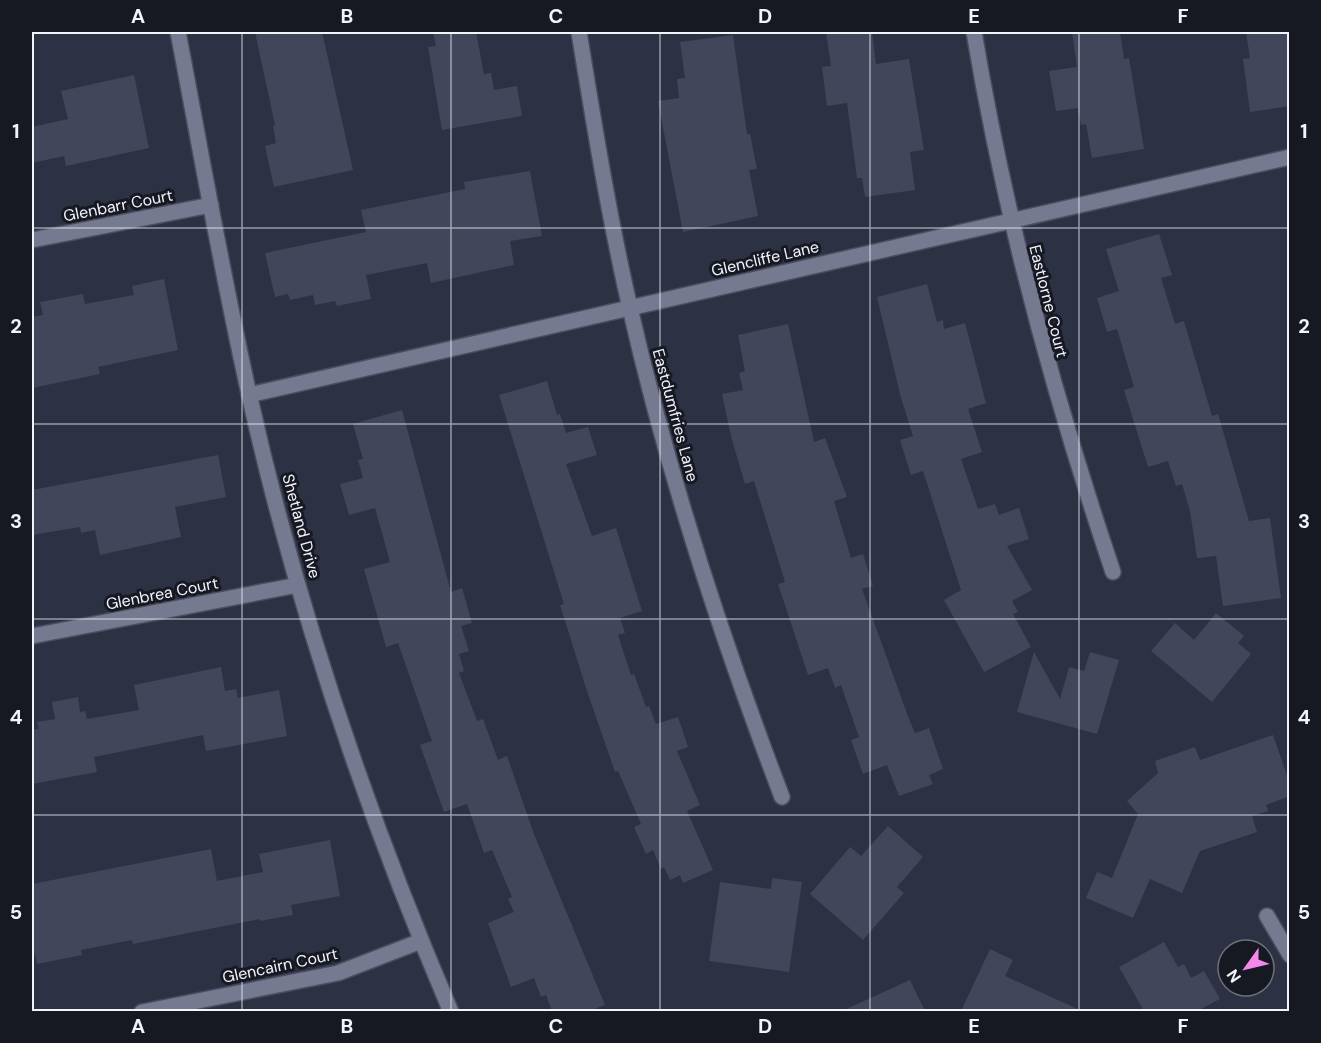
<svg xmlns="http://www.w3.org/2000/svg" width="1321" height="1043" viewBox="0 0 1321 1043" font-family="'DM Sans',sans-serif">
<rect width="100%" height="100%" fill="#2d3144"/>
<path fill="#42465b" d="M255 32H322L353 170 274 187 265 146 276 143 273 125H275Z
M433 32H476L484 74 491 73 494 90 517 86 522 116 442 130 428 47 436 46Z
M826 32H872L876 64 909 59 924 150 910 152 915 190 865 197 862 178H857L847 103 827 106 822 67 831 66Z
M1072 32H1120L1124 59 1129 58 1144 149 1092 158 1086 124 1081 125 1078 108 1056 111 1049 71 1077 67Z
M1246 32H1290V106L1250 112 1243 59 1250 58Z
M733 35 747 134H750L757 169 749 170 758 216 683 232 658 101 679 98 677 79 685 78 680 42Z
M134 75 149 148 66 166 64 156 32 163V127L68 119 61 91Z
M530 171 542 236 510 241 514 265 431 283 427 263 366 275 371 299 337 306 335 301 315 305 313 295 290 300 288 294 275 297 265 253 366 232 361 210 465 189 464 182Z
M1159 234 1172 275 1161 278 1175 324 1184 321 1212 416 1218 414 1249 521 1270 518 1281 598 1223 606 1216 556 1197 558 1190 511 1182 484 1176 486 1168 461 1148 467 1124 390 1134 387 1117 329 1107 332 1097 298 1119 291 1106 249Z
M164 279 178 350 98 367 100 374 32 388V317L43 315 40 302 83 294 85 304 134 295 132 286Z
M927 284 937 322 943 320 944 329 965 323 986 403 968 409 982 452 961 459 978 509 995 504 999 515 1019 508 1029 539 1007 546 1032 590 1012 601 1018 612 1013 614 1031 647 984 672 944 600 961 590 923 471 911 475 900 440 913 436 901 398 877 297Z
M788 324 814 442 825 438 847 497 834 501 851 558 863 554 873 586 862 589 909 719 915 733 929 728 943 769 929 775 933 784 899 796 887 765 863 774 851 740 859 737 841 685 835 688 828 668 808 675 778 584 785 582 754 481 745 484 732 440 722 394 743 390 739 373 745 371 738 335Z
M547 381 557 415 560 414 566 433 588 427 597 455 566 464 592 536 616 528 642 611 620 618 625 633 618 635 631 675 634 674 646 707 649 706 656 724 678 717 688 747 677 751 700 805 687 811 713 870 683 883 680 875 670 880 664 867 661 869 653 850 646 854 634 827 641 824 618 771 615 772 587 691 560 605 564 604 499 395Z
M402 410 451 592 462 588 472 623 461 626 469 651 459 654 464 671 459 673 477 721 483 719 498 760 507 756 534 834 605 1005 589 1011H552L546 995 541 997 534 978 511 987 488 923 514 912 508 899 512 897 492 850 484 853 467 804 444 812 420 745 432 741 398 643 386 647 364 569 390 562 375 508 349 515 340 484 363 478 358 460 363 459 353 424Z
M218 455 226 497 175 507 181 537 100 555 95 530 81 533 80 527 32 535V490Z
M1216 613 1244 636 1238 643 1251 654 1212 702 1151 651 1175 623 1194 640Z
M1034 652 1060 699 1069 667 1084 671 1090 652 1119 660 1097 734 1017 712Z
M221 667 225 691 236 689 238 698 279 690 287 736 206 751 203 735 94 757 97 772 32 784V730L39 729 37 722 55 719 52 702 78 697 80 712 85 711 87 719 139 710 134 685Z
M1273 735 1290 784V796L1266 805 1268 811 1252 816 1257 832 1200 851 1182 893 1150 879 1133 918 1086 898 1097 872 1112 878 1138 814 1127 801 1158 773 1155 761 1195 747 1200 760Z
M888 826 923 857 897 887 904 893 863 940 810 894 850 847 861 856Z
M330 840 340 896 291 905 293 915 260 921V919L133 944 132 940 81 950 82 955 37 964 35 954 32 955V884L211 849 217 881 263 872 259 854Z
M772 878 802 882 789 972 709 961 720 882 771 889Z
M1164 942 1178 967 1184 964 1191 978 1204 971 1220 999 1197 1011H1144L1119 967Z
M990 949 1013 960 1005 976 1082 1011H961Z
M910 980 925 1011H842Z"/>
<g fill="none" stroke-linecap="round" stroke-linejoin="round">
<defs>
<path id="minor" d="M178 32C201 152 222 274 249 394 296 605 366 812 451 1012
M579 32C594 124 609 217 630 308 668 475 721 637 782 797
M974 32C1005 218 1053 394 1113 572
M32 240 211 205
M249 395 1290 157
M32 636 298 585
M1267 916 1290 955
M142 1012 338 973 421 941"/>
</defs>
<use href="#minor" stroke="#4a4d5d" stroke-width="18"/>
<use href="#minor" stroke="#757a91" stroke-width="15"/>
</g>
<path fill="none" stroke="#f1f3fd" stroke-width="1.5" stroke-opacity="0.55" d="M242 32V1012M451 32V1012M660 32V1012M870 32V1012M1079 32V1012M32 228H1290M32 424H1290M32 619H1290M32 815H1290"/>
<g text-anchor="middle" stroke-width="6" stroke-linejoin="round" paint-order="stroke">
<g font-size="16" fill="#f1f3fd" stroke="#171922">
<text transform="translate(118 205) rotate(-11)" y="6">Glenbarr Court</text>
<text transform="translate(765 258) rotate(-13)" y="6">Glencliffe Lane</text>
<text transform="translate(1049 301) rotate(76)" y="6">Eastlorne Court</text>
<text transform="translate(676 415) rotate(75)" y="6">Eastdumfries Lane</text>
<text transform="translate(302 526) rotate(75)" y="6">Shetland Drive</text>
<text transform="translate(162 593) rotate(-11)" y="6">Glenbrea Court</text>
<text transform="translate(280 965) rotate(-12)" y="6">Glencairn Court</text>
</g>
</g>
<rect width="1321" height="1043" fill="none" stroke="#171922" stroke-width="66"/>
<g transform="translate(1246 968) rotate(236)"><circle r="28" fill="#171922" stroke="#6e707a" stroke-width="1.5"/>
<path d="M0-4.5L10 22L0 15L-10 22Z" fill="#f788eb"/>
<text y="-9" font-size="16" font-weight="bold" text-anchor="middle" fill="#f1f3fd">N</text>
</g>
<rect x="33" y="33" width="1255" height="977" fill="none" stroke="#f1f3fd" stroke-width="2"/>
<g font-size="20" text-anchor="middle" font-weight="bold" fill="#f1f3fd">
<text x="138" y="23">A</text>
<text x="347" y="23">B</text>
<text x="556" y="23">C</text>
<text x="765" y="23">D</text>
<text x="974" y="23">E</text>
<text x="1183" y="23">F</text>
<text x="16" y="138">1</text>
<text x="1304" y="138">1</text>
<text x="16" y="333">2</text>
<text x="1304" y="333">2</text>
<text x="16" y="528">3</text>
<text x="1304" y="528">3</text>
<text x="16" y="724">4</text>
<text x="1304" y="724">4</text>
<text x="16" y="919">5</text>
<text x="1304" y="919">5</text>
<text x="138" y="1033">A</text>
<text x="347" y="1033">B</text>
<text x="556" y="1033">C</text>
<text x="765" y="1033">D</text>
<text x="974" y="1033">E</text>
<text x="1183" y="1033">F</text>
</g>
</svg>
